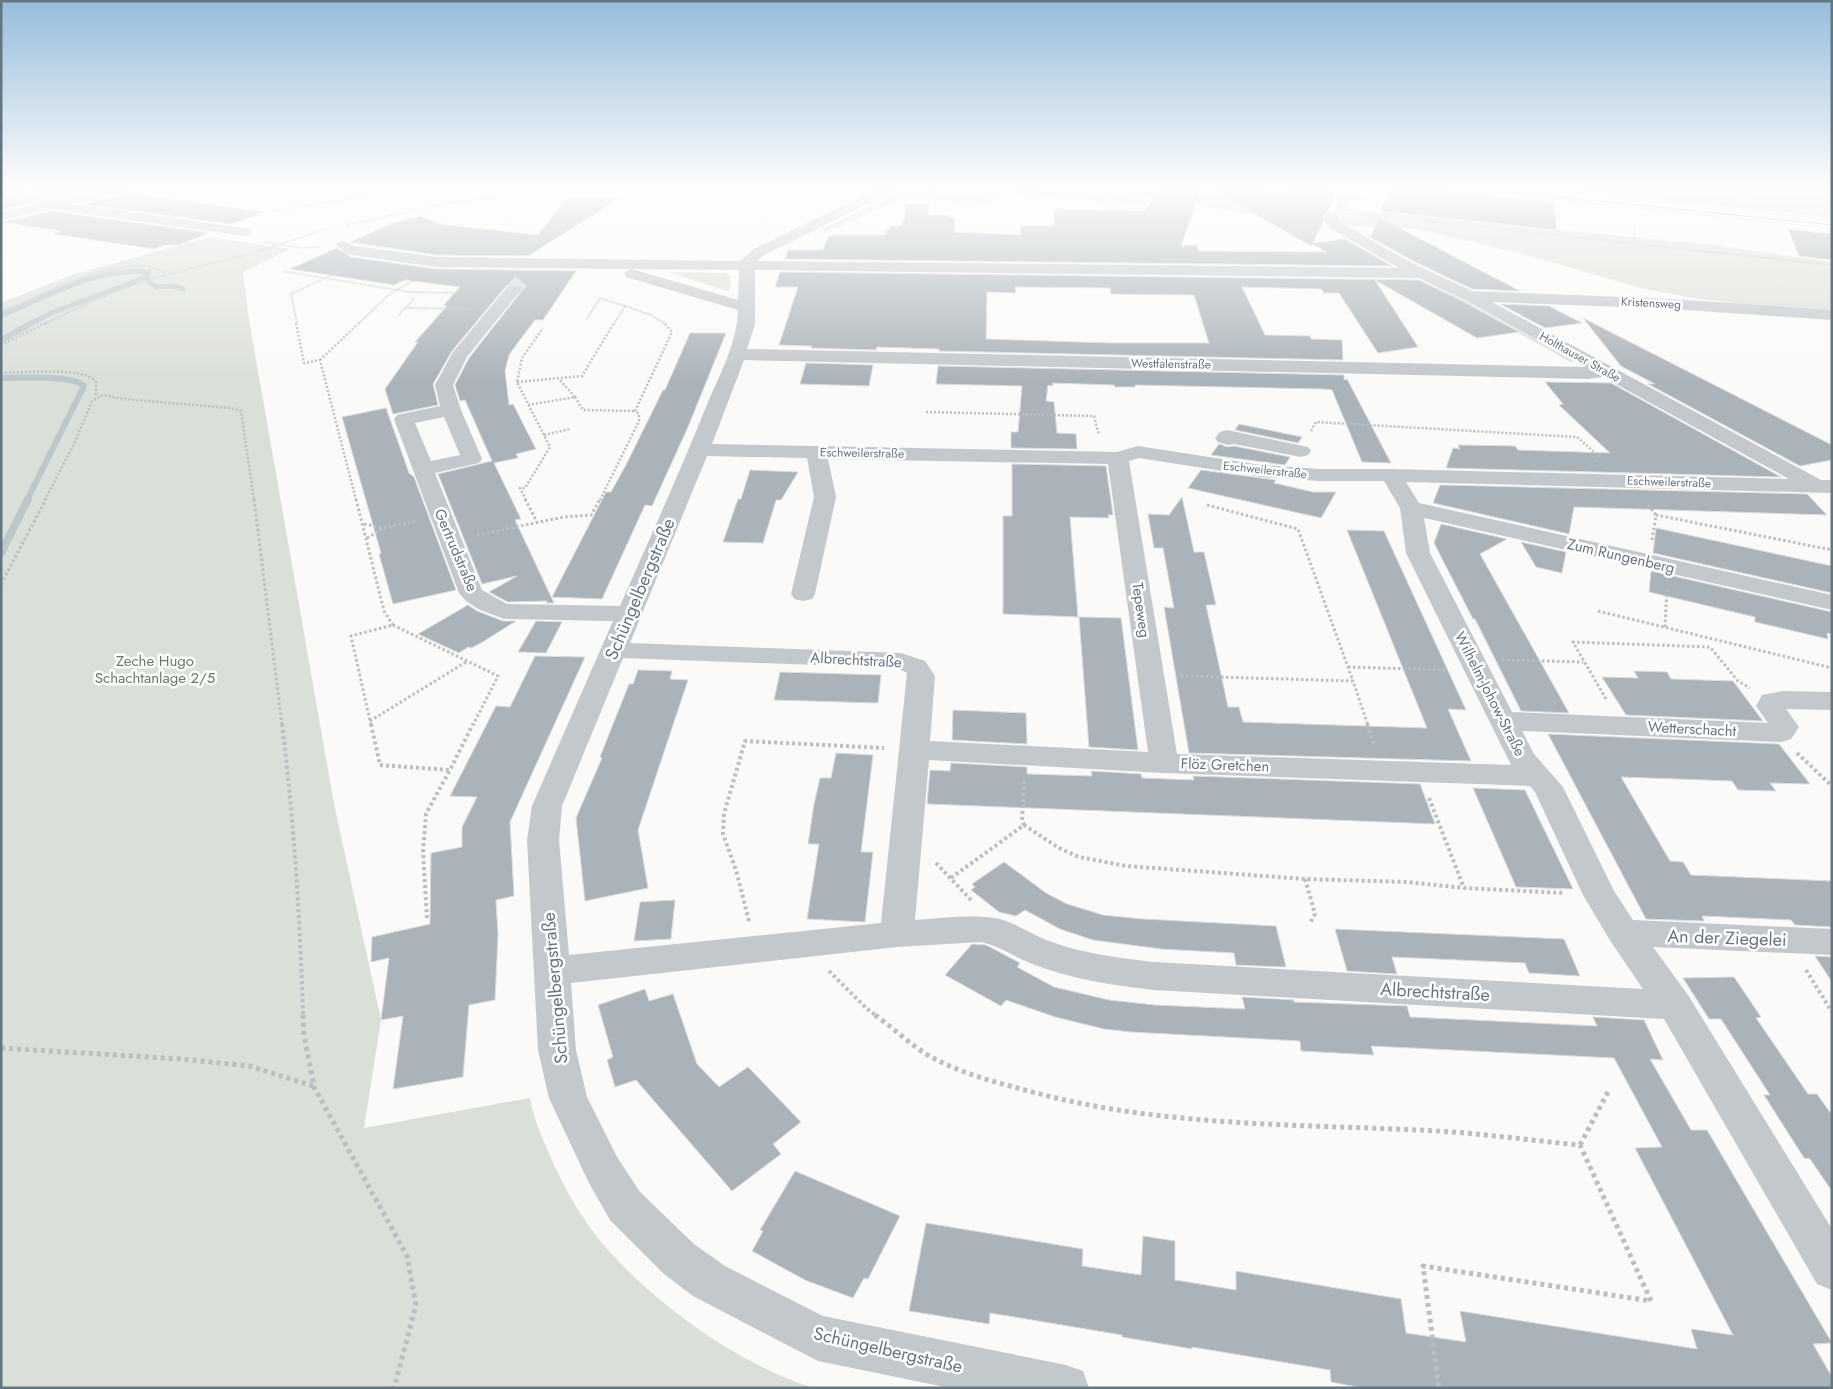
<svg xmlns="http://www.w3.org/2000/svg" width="1833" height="1389" viewBox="0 0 1833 1389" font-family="Jost,sans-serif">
<rect width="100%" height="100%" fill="#fafaf8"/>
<path fill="#dadfd7" d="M928 188 1006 189 985 203 907 198 893 202 829 231H818L904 190H923Z
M1550 188H1832V218Z
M1018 189 1110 194 1135 199 1160 202 1186 199 1249 204 1283 219 1208 207 1142 201 1104 202 1040 195H1012Z
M1112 189 1239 197 1313 208 1121 192Z
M1346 198H1351L1346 209 1714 245 1832 262V316L1686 297 1641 288 1516 252 1417 229 1349 226 1348 224 1344 229 1334 217 1344 218 1337 214H1341V212L1414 219 1335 210 1340 200Z
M209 237 290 249 243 272 249 320 334 804 381 1020 364 1128 530 1098C533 1117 540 1133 548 1151 560 1180 578 1213 597 1237 647 1299 738 1365 814 1388H1V303L75 274Z
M669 272 725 273 731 276 730 288 728 291Z
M1429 283H1432L1575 361 1571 362Z"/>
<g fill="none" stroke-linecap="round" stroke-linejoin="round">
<path stroke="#bbc7cb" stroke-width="5" d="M148 281 156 287 173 286 183 289
M1 316C46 297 99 266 149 272L148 275 138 280 51 313 30 324"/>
<path stroke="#bbc7cb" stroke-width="6" d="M1 340 32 323
M1 378C19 378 72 374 84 386L27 500"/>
<path stroke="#bbc7cb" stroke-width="8" d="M1 553 28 499"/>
</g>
<path fill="#aab3b9" stroke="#dcdcda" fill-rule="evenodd" d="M1 188 4 193 30 203 1 210Z
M24 188H103L52 198Z
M1160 188H1201L1181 246 1196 245 1199 251 1327 252 1312 244 1311 246 1210 188H1249L1290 196V188H1321L1335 195 1328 211 1324 213 1323 222 1313 243 1345 239 1392 266 785 259 788 250H823L828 237 833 235H885L886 229H889L890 226H901L902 221H904L905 204H929L928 215H949L950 217H955L954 232 1020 235 1021 226H1054V209L1145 211Z
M1390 188H1429L1553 203 1557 230 1381 211Z
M129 193 264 212 231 224 83 204Z
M567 198H620L528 256 436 255 350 242 393 223 420 216 439 224 538 235Z
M51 211 209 233 178 245H165L154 249 54 234 61 231 2 222Z
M1378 217 1520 291 1472 289 1413 261 1368 236H1371Z
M1788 229 1832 234V260L1799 256Z
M337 248 351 257 436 269 576 271 543 320H535L519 341 509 355 505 371 509 405 513 404 536 449 516 454 518 458 494 463 521 519 515 520 554 603H546L547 601 508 602 489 592 517 576 482 584 438 474 492 461 465 400 460 401 455 385 469 358 524 288 520 284 507 285 452 351 433 384 438 405 393 414 385 389 418 342H415L447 306H443L460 287 405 280 394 285 290 269Z
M780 272 1419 280 1462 301 1519 332 1477 338 1375 280 1418 347 1378 353 1339 293H1324L1321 289 1242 287 1265 335 1310 336 1311 339 1342 340 1343 360 939 351V349L877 347 876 350 811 348 812 346 779 345 798 287H775ZM1015 287 1110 288 1111 294 1194 295 1209 343H1112L986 339 987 292 1016 293Z
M1500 304 1549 306 1582 323 1545 328Z
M1583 318 1832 445V460L1800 466 1648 384H1655L1621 366Z
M690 333H726L688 427 652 506 645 505 602 599 552 597 606 492H611L626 465 663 390H665Z
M806 363 873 365 869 386 800 384Z
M938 366 1344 375V380L1347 379 1391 463 1362 462 1332 390 1322 389 1135 385V387H1115L1114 385 1052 383 1053 386 1048 385 1046 401 1054 402 1057 433 1076 434 1077 449 1011 448V432H1018L1022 386 936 384Z
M1545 382 1611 383 1781 477 1446 468 1453 448 1460 449 1458 445 1515 446 1518 450 1610 453 1559 405 1563 404Z
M386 408 409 473 414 477 456 590 393 604 379 554 381 553 342 417Z
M1239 424 1302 437 1298 443 1235 430Z
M1219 444 1227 447 1234 446 1290 457 1285 465 1211 455Z
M1012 464 1106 466 1113 515H1108L1109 518 1070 517 1078 617 1003 614V516H1012Z
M750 470 798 472 781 500H776L763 543 723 542 738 499H741Z
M1201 470 1276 480 1274 483 1313 492H1336L1321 518 1188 488Z
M1440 485 1807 494 1827 515 1574 507 1569 534 1433 503Z
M1182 497 1194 552H1204L1216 605H1206L1228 707H1239L1243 722 1427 728 1347 530 1384 531 1466 710 1448 709 1471 761 1189 753 1164 607 1174 608 1163 548H1154L1148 514 1169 515Z
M1441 524 1507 539 1480 554 1569 713 1521 711 1475 619H1473L1434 543Z
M1656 528 1832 566V593L1653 553Z
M1521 542 1566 552 1562 573 1536 567Z
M1651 571 1832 612V634L1827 633 1828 639 1755 622V617L1649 592Z
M468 605 477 611 503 621H516L481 643 471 648 468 647 459 653 418 634Z
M1079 617 1121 618 1138 750 1089 747Z
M536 621 562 622 546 653 518 652Z
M535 656 585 657 510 822 514 896 496 900 498 935 495 1000 469 1005 463 1077 393 1089 403 1016 381 1020 389 958 371 962 372 937 430 924 431 853 462 847V827L477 797 450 796 496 706 510 707Z
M638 670 672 671 670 679 688 680 638 830 648 888 585 901 576 818 602 758 600 757 629 684H633Z
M1634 671 1667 672 1671 679 1733 681 1763 721 1626 715 1602 677 1638 678Z
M780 672 881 675 878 703 774 700Z
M953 710 1026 713 1027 744 952 740Z
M1548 734 1779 744 1810 784 1770 783 1776 791 1738 790 1732 781 1621 777 1670 861 1683 862 1691 875 1832 881V927L1795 925 1791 920 1702 916 1704 921 1646 919Z
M836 753 873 755 861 852H873L865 922 807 919 819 844H808L814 804 820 778H831Z
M951 763 1027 767V774L1092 776 1091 771 1141 774 1142 778 1194 780 1193 776 1420 784 1435 824 927 804 930 770 950 771Z
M1473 788 1525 790 1573 889 1516 887Z
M1004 862 1046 893 1067 904 1103 915 1143 919 1276 926 1286 967 1236 965 1234 953 1161 949 1093 940 1060 929 1025 910 1016 916 999 912 971 890 975 887 972 884Z
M675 900 671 939 634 941 640 902Z
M1335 929 1564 939 1580 976 1529 973 1525 963 1392 957 1397 974 1347 971Z
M972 944 986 945 1020 963 1017 967 1054 987 1109 1000 1155 1005 1245 1009 1242 997 1294 1000V1002L1407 1006 1410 1017 1597 1026 1593 1017 1644 1020 1663 1060 1650 1059 1691 1130H1707L1832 1343 1813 1344 1832 1377V1388H1362L1331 1382 1330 1370 1192 1347V1349L1122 1337V1335L990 1313 989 1324 909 1311 926 1223 1083 1249 1082 1266 1141 1275 1143 1236 1175 1241V1280L1236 1290V1271L1401 1299 1406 1333 1466 1342 1460 1311 1697 1349 1691 1329 1733 1335 1635 1148 1662 1147 1614 1058 1371 1046 1374 1055 1301 1051 1300 1041 1131 1032 1104 1029 1055 1017 1006 1000 1001 1006 945 975Z
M1815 956 1832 957V982Z
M1734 977 1761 1017 1756 1018 1808 1094H1817L1832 1115V1191L1810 1159 1804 1158 1764 1095H1770L1721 1019H1709L1683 978Z
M645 989 649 1001 673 994 697 1064 719 1087 748 1067 801 1122 773 1144 781 1154 732 1191 636 1080 615 1087 607 1060 613 1057 598 1005Z
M795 1171 900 1216 868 1279 864 1278 853 1298 805 1280 752 1251 763 1231 760 1230Z"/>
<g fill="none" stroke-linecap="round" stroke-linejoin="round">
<path stroke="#d5d9db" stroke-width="15" stroke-dasharray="15 8" stroke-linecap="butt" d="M514 289 521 281"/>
<defs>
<path id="major" d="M1483 188H1524L1832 220V228L1490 192Z"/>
</defs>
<use href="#major" stroke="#b5babe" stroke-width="1"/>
<path stroke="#bbbfc2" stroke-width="2" stroke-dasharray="1 1" stroke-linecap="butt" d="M340 188 382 192
M1000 188 1173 196 1311 209
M1731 188 1746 194
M1338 200 1339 197 1365 199
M273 211 385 193 403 188
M1360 214 1832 265
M1368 219 1382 217
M346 225 454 202 585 188
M1634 229 1635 243
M264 242 302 248 320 247
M255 252 328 229
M283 271 409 292 459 293
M625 306 651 315 666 324
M406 308 414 298
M1 312C41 295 104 262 147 266 153 267 159 270 165 273
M399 315 405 308 469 309
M587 319 600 298 625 306 614 324
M44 324 92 301 146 280 249 254
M297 324 291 294 344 269
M358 324 391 293 415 280"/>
<path stroke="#bbbfc2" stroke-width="2.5" stroke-dasharray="2 2" stroke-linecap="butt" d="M296 323 304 363 320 360 356 500
M1 345 46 323
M320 360 359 323
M1 373C21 373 84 366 96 382V396
M517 382 582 376 614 323
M575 397 583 410 635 411
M528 405 575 397 559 379
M926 412 1094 416 1099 435
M1311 431 1316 422 1577 437 1601 458
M544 435 570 429
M45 500 76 440 92 401 103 395 124 399 230 408 241 411 254 500
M526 500 520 488H525L550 447 517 382 522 358 543 328
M600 500 639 421V414L635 411 672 332 664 323"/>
<path stroke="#bbbfc2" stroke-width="3" stroke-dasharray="2.5 2.5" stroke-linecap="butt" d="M254 499 282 725
M356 499 384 611 393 625
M525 499 537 522
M1207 505 1298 529 1353 681
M1648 505 1656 515
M364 524 384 528 416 521
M477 535 564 517 591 515 600 499
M367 538 384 528
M1652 540 1656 515 1832 550
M1 584 46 499
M1598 611 1832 668
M393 625 498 676 473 725
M1665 627 1667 588
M1502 660 1583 662
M1348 667 1447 670
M1181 676 1353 681 1368 725
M1606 699 1573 642 1710 647 1738 681 1750 688
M370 721 466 662
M371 725 351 636 393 625"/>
<path stroke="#bbbfc2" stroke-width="4" stroke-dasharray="3 3" stroke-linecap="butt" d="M282 724C294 821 300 918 303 1016
M371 724 380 765 450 770 473 724
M1367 724 1374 744
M1797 753 1832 786
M1024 781 1022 821 1024 825
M1429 798 1464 888
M936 863 971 900
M951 878 1024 825 1059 848 1079 857 1126 866 1305 879 1407 882 1464 888 1564 893
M1305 879 1315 914 1310 923
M427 918 423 852 426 814 450 770
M749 921 736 870 723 834 724 814 745 741 884 748
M1806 970 1832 1012
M829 971 866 1008 877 1016"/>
<path stroke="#bbbfc2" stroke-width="5" stroke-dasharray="4 4" stroke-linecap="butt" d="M303 1015 304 1035 314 1087 407 1256 416 1305 394 1388
M875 1015C895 1029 911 1046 933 1058 961 1073 994 1082 1025 1090 1153 1126 1287 1124 1418 1130 1472 1132 1526 1140 1580 1145L1651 1301 1423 1266 1439 1388
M1 1048 181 1059 249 1066 313 1086
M1580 1145 1609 1090"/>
<path fill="#c3c8cc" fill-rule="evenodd" d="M3 188H20L52 200 110 188H132L131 191 73 204 245 228 250 229 252 232 250 235 245 236 51 209 1 220V212L36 204 5 191Z
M879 188H896L894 191 764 255 757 261 1399 268 1331 229 1324 221 1326 213H1336L1341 223 1412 263 1472 291 1671 299 1832 310V320L1671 309 1492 302 1821 480H1832V493L1406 482 1419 503 1832 595V610L1424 518 1430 553 1512 712 1768 723 1756 706 1762 695 1783 691 1832 692V710L1786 709 1799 727 1791 739 1781 742 1522 731 1534 754 1563 787 1614 891 1633 920 1832 929V955L1653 947 1688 995 1832 1229V1290L1817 1284 1664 1019 1154 990C1112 985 1069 979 1030 963 1013 956 998 945 980 942L897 947 571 983 576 1050 587 1097 617 1157 640 1192 694 1244 725 1266 823 1316 1066 1365 1083 1371 1089 1388H950L818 1361 693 1296 664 1274 610 1220 589 1183 549 1098 538 1050 527 840 532 806 613 621 504 619 478 609 466 601 459 593 394 419 397 415 440 406 435 385 453 352 508 286H520L522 289 467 357 453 385 461 410 482 459 479 463 435 473 482 590 507 604 620 606C649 540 679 474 706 407 719 376 737 344 738 310L626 277 624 274 626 271 632 269 738 300 739 270 436 267 351 255 346 253 336 245 338 242 343 241 355 246 436 257 740 261 754 249ZM755 270 1419 278 1463 299 1586 367 747 349 755 324ZM744 360 1588 379 1603 377 1789 479 1391 469H1320L1261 465 1138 446 1117 452 712 444ZM444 417 460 455 431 461 415 423ZM707 456 807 458 814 497 791 594 794 599 803 601 812 599 815 594 836 497 828 459 1108 464 1148 752 930 741 935 676 925 661 901 653 630 643ZM1139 458 1261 477 1320 481H1384L1400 508 1406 553 1511 765 1177 754 1129 461ZM623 658 897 668 907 673 881 923 569 955 559 840 562 806ZM929 760 1164 773 1530 786 1535 792 1583 895 1611 942 1643 989 1154 962C1120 958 1085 954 1052 942 1034 936 1018 924 1000 919 973 913 943 918 915 920Z
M1227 430 1308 447 1311 451 1308 455 1301 457 1234 444 1228 445 1218 442 1215 438 1220 432Z"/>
<use href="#major" fill="#fff" fill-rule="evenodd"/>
<path stroke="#a2aab0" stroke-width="1" d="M1471 188 1832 225"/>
<path stroke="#bbbfc2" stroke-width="2" stroke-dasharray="1 1" stroke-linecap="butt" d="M1317 210 1341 212"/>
</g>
<linearGradient id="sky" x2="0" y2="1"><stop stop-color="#96bcdc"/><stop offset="0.49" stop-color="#fdfdfc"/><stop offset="1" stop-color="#fdfdfc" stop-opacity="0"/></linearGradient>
<rect width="1833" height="382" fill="url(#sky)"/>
<g text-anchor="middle" stroke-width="5" stroke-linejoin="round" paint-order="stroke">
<g font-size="12" fill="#657683" stroke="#fff">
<text transform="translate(1651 303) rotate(3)" y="4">Kristensweg</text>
<text transform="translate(1580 357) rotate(29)" y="4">Holthauser Straße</text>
<text transform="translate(1171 364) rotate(1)" y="4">Westfalenstraße</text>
<text transform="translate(862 453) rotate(1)" y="4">Eschweilerstraße</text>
<text transform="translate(1265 470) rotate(6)" y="4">Eschweilerstraße</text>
<text transform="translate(1669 482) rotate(2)" y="4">Eschweilerstraße</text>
</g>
<g font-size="15" fill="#657683" stroke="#fff">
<text transform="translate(456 550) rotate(67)" y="5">Gertrudstraße</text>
<text transform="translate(1621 556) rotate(13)" y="5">Zum Rungenberg</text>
<text transform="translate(1141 610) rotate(82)" y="5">Tepeweg</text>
<text transform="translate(856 660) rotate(3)" y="5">Albrechtstraße</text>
<text transform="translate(1490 694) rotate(63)" y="5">Wilhelm-Johow-Straße</text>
<text transform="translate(1692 729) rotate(3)" y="5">Wetterschacht</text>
<text transform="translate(1225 765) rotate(2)" y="5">Flöz Gretchen</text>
</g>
<g font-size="15" fill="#687a64" stroke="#fff">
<text x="155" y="666">Zeche Hugo<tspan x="155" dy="17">Schachtanlage 2/5</tspan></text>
</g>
<g font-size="18" fill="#657683" stroke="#fff">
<text transform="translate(640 589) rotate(-67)" y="6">Schüngelbergstraße</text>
<text transform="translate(1727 938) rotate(2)" y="6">An der Ziegelei</text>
<text transform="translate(555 988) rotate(-95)" y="6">Schüngelbergstraße</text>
<text transform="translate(1435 992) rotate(3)" y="6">Albrechtstraße</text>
<text transform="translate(888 1350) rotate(13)" y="6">Schüngelbergstraße</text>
</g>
</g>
<rect width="1833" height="1389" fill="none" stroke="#657683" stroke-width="5"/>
</svg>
